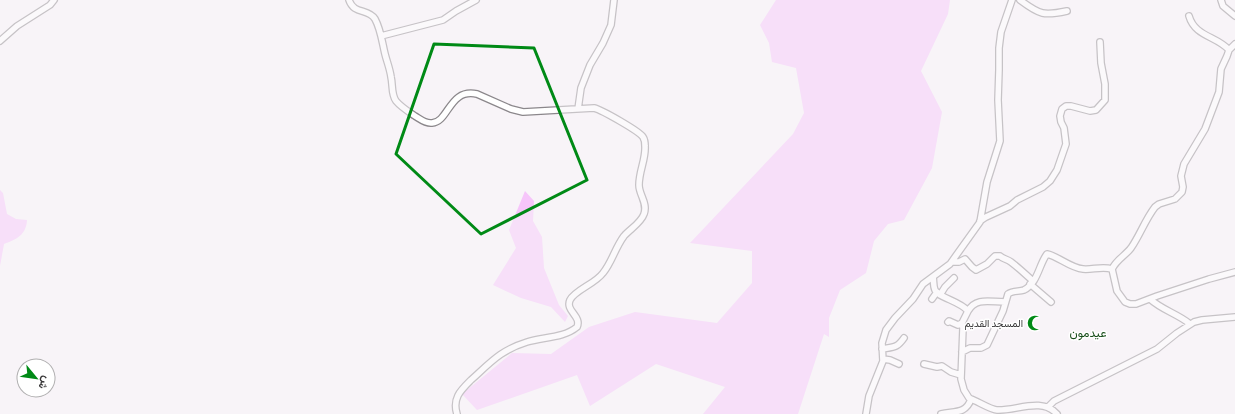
<svg xmlns="http://www.w3.org/2000/svg" width="1235" height="414" viewBox="0 0 1235 414" font-family="'PT Sans Narrow',Vazirmatn,sans-serif">
<rect width="100%" height="100%" fill="#f8f4f8"/>
<path fill="#f6c5fa" d="M776 0H950L948 14 921 71 942 112 932 168 904 220 888 224 874 241 866 273 840 290 829 318V337L824 334 798 414H703L725 387 656 364 590 406 577 375 477 410 462 394 512 353 551 354 589 327 635 312 717 323 752 283V251L690 243 793 134 804 113 796 68 772 62 769 43 760 25Z
M0 190 3 193 7 214 16 219 27 220C26 235 17 239 4 244L0 266Z
M525 191 534 201 533 221 542 237 544 268 559 305 568 316 565 322 551 307 521 298 493 285 516 248 509 230Z"/>
<g fill="none" stroke-linecap="round" stroke-linejoin="round">
<defs>
<path id="street" d="M349 0C354 15 368 8 375 19 381 30 382 42 385 54 387 62 390 69 391 77 393 85 391 94 396 101 401 107 409 112 415 116 420 119 426 124 432 123 449 122 449 88 477 94L511 109 523 112 594 108C602 110 639 131 643 137 645 140 645 143 645 146 646 159 639 171 639 185 639 195 648 203 644 214 641 223 630 229 624 236 615 248 612 262 603 273 595 284 575 290 570 300 565 311 582 316 577 327 564 338 543 337 527 342 501 350 491 362 471 380 461 390 452 398 457 414
M1020 0C1040 15 1044 16 1067 11
M1221 0 1223 6 1235 16
M381 36 443 20 456 11 476 0
M0 41 17 26 50 5 54 0
M1229 50 1235 44
M578 109 581 88 590 65 603 43 611 25 614 0
M980 221 986 217 1010 206 1017 200 1043 187 1050 181 1057 170 1066 144 1064 128 1061 122 1060 116 1062 109 1066 106H1071L1090 111 1096 110 1105 100V84L1101 63 1100 42
M952 262H959L965 259 972 267 976 270 987 264 995 256H1000C1003 259 1007 259 1011 262 1019 268 1026 275 1033 281
M1112 269C1117 259 1125 256 1131 248 1140 235 1145 220 1155 207L1159 204 1175 199 1182 192 1183 187 1181 176 1184 164 1205 129 1219 92 1221 69 1227 56 1229 50C1217 36 1195 37 1189 16
M933 277C934 281 933 286 935 290 939 298 960 301 968 311L962 323 963 328 961 379 964 390 969 398 971 399
M1030 284 1051 302
M940 295 945 287 954 278
M932 299 937 292
M1150 299C1162 310 1178 314 1190 324
M968 311C976 297 990 302 1005 302
M948 322 949 321 958 325 962 323
M882 349C894 347 897 348 904 338
M962 352 970 348H981L987 345 1003 311 1008 294C1013 290 1019 292 1024 290 1038 283 1039 264 1047 254 1058 256 1070 268 1083 269 1092 270 1102 266 1112 269L1117 291 1125 302 1130 304H1136L1157 296 1209 279 1235 272
M883 359 890 360 899 364
M924 364 937 367 942 366 951 372 961 375
M1048 407 1054 401 1157 349 1177 333 1194 322 1202 320 1235 317
M866 414 869 396 883 361 882 343 886 330 895 318 913 299 923 284 950 264 980 222 987 182 1000 141 998 100 999 70V48L1001 32 1012 0
M941 414C955 411 966 414 971 399 977 401 991 410 997 410 1016 411 1042 397 1057 414"/>
</defs>
<use href="#street" stroke="#8b878b" stroke-width="8"/>
<use href="#street" stroke="#fff" stroke-width="5.5"/>
</g>
<path d="M0 0H1235V414H0ZM434 44 534 48 587 180 481 234 396 154Z" fill="#f8f4f8" fill-opacity=".55" fill-rule="evenodd"/>
<path fill="none" stroke="#008a16" stroke-width="3" stroke-linejoin="round" d="M434 44 534 48 587 180 481 234 396 154Z"/>
<defs>
<symbol id="mosque-bare" viewBox="-9 -9 18 18"><path d="M3.5-4.9A6 6 0 1 0 3.5 4.9A5 5 0 1 1 3.5-4.9Z" fill="#008a16" stroke="#fff" stroke-width="2.5" paint-order="stroke"/></symbol>
</defs>
<g fill-rule="evenodd">
<use href="#mosque-bare" x="1024" y="312" width="22" height="22"/>
</g>
<g text-anchor="middle" stroke-width="3" stroke-linejoin="round" paint-order="stroke">
<g font-size="10" fill="#393839" stroke="#fff" text-anchor="end">
<text x="1023" y="327">المسجد القديم</text>
</g>
<g font-size="12" fill="#174d19" stroke="#fff">
<text x="1088" y="337">عيدمون</text>
</g>
</g>
<g transform="translate(36 378) rotate(119)"><circle r="19" fill="#ffffff" stroke="#b0afb0"/>
<path d="M0-3L7 15L0 10L-7 15Z" fill="#008a16"/>
<text y="-6" font-size="11" font-weight="bold" text-anchor="middle" fill="#393839">ش</text>
</g>
</svg>
